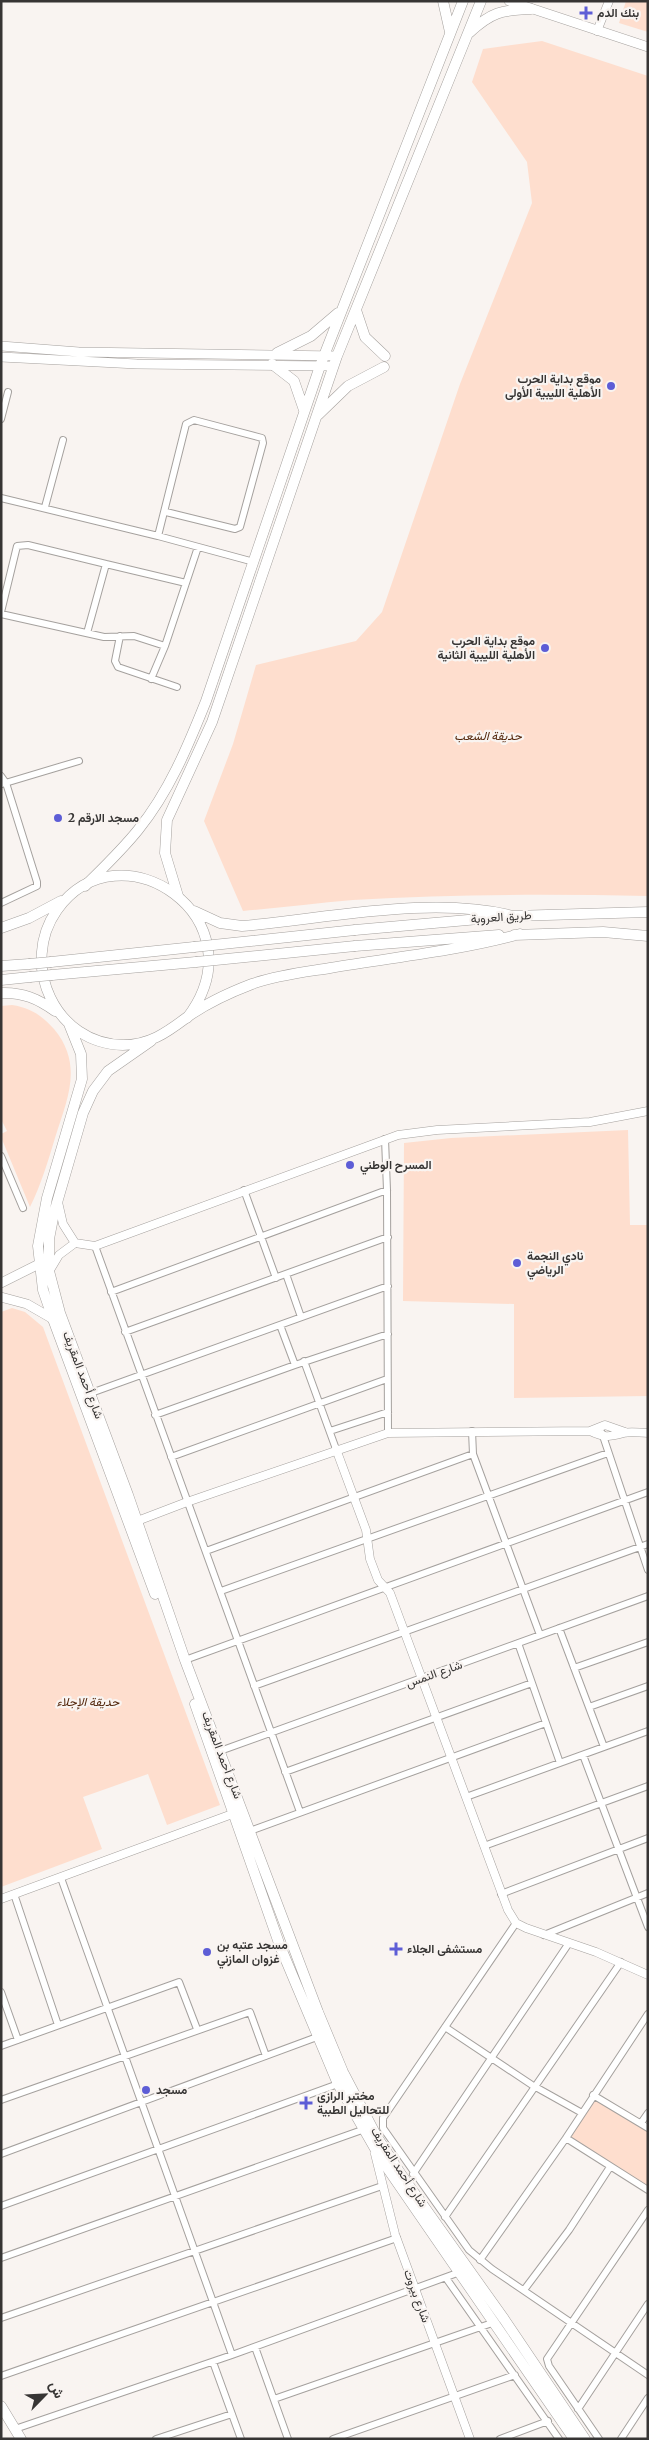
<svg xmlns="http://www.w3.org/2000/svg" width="649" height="2440" viewBox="0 0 649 2440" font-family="Merriweather,Vazirmatn,serif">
<rect width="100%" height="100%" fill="#f9f4f1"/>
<path fill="#fedece" d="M626 1H648V32L619 23Z
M542 41 648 76V896C550 894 451 894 353 900 316 903 280 908 243 911L204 821 233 744 256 665 356 641 382 612 460 384 532 203 527 162 472 82 483 49Z
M12 1005C31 1008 41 1015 54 1029 84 1065 67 1099 55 1138 48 1161 41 1185 30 1207L1 1137V1134L7 1131 1 1119V1006Z
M628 1130 630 1225H648V1396L514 1398V1304L403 1301 404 1143 451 1138Z
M12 1308 25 1312 43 1327 220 1805 167 1825 148 1774 83 1797 102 1849 1 1887V1312Z
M594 2095 648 2128V2190L566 2138Z"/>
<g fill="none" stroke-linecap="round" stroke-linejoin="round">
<defs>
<path id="minor" d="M1 419 8 392
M1 498 158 536 254 562
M45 507 63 440
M158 536 186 424 194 420 262 438 263 443 240 527 235 529 166 512
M1 612 17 546 28 545 106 564
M1 614 104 637 134 636 165 646 198 547
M87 633 106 564 186 583
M120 636 115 661 118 667 177 687
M151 679 165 646
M1 776 6 783 37 882V886L1 903
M2 784 79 761
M385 1139 387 1190 388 1433
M1 1156 23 1208
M244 1190 276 1278
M95 1246 300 1812
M286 1274 301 1317
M111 1292 387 1190
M280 1325 295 1365
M125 1332 388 1237
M304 1361 336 1449
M91 1393 388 1286
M155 1415 295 1365 388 1334
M330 1431 388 1412
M472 1431 473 1454 540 1635
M602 1433 648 1570
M171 1457 387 1379
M206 1551 473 1454
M221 1591 608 1453
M559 1628 604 1747
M518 1643 560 1763
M185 1660 648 1492
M574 1668 648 1642
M254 1686 648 1544
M589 1707 648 1686
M220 1751 648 1596
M583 1755 648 1927
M285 1772 532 1683
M466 1797 648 1731
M250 1831 546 1723
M484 1846 648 1786
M61 1878 232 2355
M14 1894 58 2025
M501 1894 648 1838
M516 1923 383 2118V2128L469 2250 492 2269 648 2375
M544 1935 648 1893
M1 1992 18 2040
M445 2027 532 2085 582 2113
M1 2046 179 1982 197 2029
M593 2095 648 2128
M1 2100 250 2012 266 2056
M641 2123 648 2113
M566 2138 648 2190
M1 2154 317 2037
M413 2174 569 1943
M1 2206 338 2084
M445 2217 621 1962
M1 2258 362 2130
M480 2260 566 2138 648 2014
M446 2278 559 2439
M524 2290 569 2230 610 2167
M1 2318 382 2186
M255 2347 288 2439
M213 2362 241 2439
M1 2376 397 2238
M274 2399 495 2322
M578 2409 648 2304
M15 2429 232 2355 460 2272
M156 2439 232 2414
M333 2439 515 2375
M500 2439 548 2421
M599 2439 549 2366 547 2359 648 2210
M621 2439 648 2398"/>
<path id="tertiary" d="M597 31 609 1
M58 1202 63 1224 75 1243 95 1246 398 1135 437 1130 590 1122 648 1111
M50 1270 59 1255 75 1243
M590 1431 605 1425 625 1432
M336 1449 366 1530 370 1559 378 1580 390 1593 508 1910 516 1923 526 1928 596 1952 648 1975
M132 1523 187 1502 388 1433 590 1431C604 1438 609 1437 624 1433 631 1431 640 1433 648 1433
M1 1899 235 1813
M375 2154 395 2234 470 2439"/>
<path id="secondary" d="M509 1 648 47
M1 346 79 352 337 356
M1 357 137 364 333 366
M1 1283 39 1264
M1 1297 27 1304 53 1319"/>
<path id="primary" d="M443 1 450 32
M469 33C491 12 502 10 531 9
M356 310 365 337 385 356
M277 353 311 336 338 313
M272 364 294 381 304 410
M318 415 348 386 384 367
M85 886C103 868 122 850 138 830 169 792 188 746 206 701L320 366 463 1
M178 896 165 853 167 820 212 722 337 356 481 1
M1 2406 21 2439"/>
<path id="trunk" d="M194 911 220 923 242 926C325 919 432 895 513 916
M1 928 29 918 61 901
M355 930 513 916 648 912
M514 935 603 932 648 936
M355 946 499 935
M51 962 194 947
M1 966 29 964
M52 975 196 962
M1 980 30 977
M1 993C23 992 38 999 55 1011
M187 1018C263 919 120 822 57 910 19 964 55 1044 123 1045 149 1045 166 1033 186 1018 205 1004 231 992 252 984 277 975 305 972 330 968 394 957 458 951 520 934
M69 1024 81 1054 82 1079 47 1198 38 1246 43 1290 53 1319 155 1594
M151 1041 108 1071 93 1091 83 1113 54 1213 49 1239V1271L60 1313 128 1495 185 1660 318 2012 343 2072 377 2137 400 2173 504 2319 585 2439
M195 1704 280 1946 338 2084 381 2159 574 2439"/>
</defs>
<use href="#minor" stroke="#a5a19e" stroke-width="8"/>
<use href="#tertiary" stroke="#a5a19e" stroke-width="9"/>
<use href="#secondary" stroke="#a5a19e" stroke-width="10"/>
<use href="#primary" stroke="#a5a19e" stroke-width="11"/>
<use href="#trunk" stroke="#a5a19e" stroke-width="11"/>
<use href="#minor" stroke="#fff" stroke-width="6"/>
<use href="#tertiary" stroke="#fff" stroke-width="8"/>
<use href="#secondary" stroke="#fff" stroke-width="9"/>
<use href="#primary" stroke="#fff" stroke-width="10"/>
<use href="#trunk" stroke="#fff" stroke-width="10"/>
<defs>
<path id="trunk-bridge" d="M194 947 355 930
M196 962 355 946
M29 964 51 962
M30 977 52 975"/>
</defs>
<use href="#trunk-bridge" stroke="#a5a19e" stroke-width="11" stroke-linecap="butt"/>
<use href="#trunk-bridge" stroke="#fff" stroke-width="10"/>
</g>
<g fill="#5d5dd6" stroke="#f9f4f1" stroke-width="2">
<path d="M583.5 5.5h5v5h5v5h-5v5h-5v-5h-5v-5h5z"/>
<circle cx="611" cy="386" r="5"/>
<circle cx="545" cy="648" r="5"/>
<circle cx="58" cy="818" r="5"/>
<circle cx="350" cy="1165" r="5"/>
<circle cx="517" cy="1263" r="5"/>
<path d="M393.5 1941.5h5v5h5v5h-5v5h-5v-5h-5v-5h5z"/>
<circle cx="207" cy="1952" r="5"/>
<circle cx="146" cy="2090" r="5"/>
<path d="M303.5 2095.5h5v5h5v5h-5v5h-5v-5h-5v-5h5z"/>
</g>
<g text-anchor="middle" stroke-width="4.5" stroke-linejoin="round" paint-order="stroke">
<g font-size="12" font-weight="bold" fill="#373534" stroke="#f9f4f1" text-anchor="start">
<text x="597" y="17">بنك الدم</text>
<text x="601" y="383" text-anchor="end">موقع بداية الحرب<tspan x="601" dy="14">الأهلية الليبية الأولى</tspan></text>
<text x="535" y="645" text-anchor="end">موقع بداية الحرب<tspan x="535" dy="14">الأهلية الليبية الثانية</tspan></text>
<text x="68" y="822">مسجد الارقم 2</text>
<text x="360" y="1169">المسرح الوطني</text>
<text x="527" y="1260">نادي النجمة<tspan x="527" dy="14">الرياضي</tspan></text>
<text x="217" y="1949">مسجد عتبه بن<tspan x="217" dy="14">غزوان المازني</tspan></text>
<text x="407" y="1953">مستشفى الجلاء</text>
<text x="156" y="2094">مسجد</text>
<text x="317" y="2100">مختبر الرازي<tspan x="317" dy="14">للتحاليل الطبية</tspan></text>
</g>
<g font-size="12" font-style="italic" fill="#52260b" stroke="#f9f4f1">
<text x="488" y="740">حديقة الشعب</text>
<text x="88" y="1706">حديقة الإجلاء</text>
</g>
<g font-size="12" fill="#373534" stroke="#f9f4f1">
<text transform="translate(501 917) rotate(-4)" y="4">طريق العروبة</text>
<text transform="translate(83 1375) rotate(69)" y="4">شارع أحمد المقريف</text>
<text transform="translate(434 1674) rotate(-20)" y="4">شارع النمس</text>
<text transform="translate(222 1755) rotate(69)" y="4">شارع أحمد المقريف</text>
<text transform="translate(399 2167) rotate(57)" y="4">شارع أحمد المقريف</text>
<text transform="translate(417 2296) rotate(70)" y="4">شارع بيروت</text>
</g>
</g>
<rect width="649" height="2440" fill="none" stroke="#373534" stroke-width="5"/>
<g transform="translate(45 2395) rotate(66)" stroke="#f9f4f1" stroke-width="4" paint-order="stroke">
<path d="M0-4L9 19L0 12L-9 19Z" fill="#373534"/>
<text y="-8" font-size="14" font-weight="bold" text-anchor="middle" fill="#373534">ش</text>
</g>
</svg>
